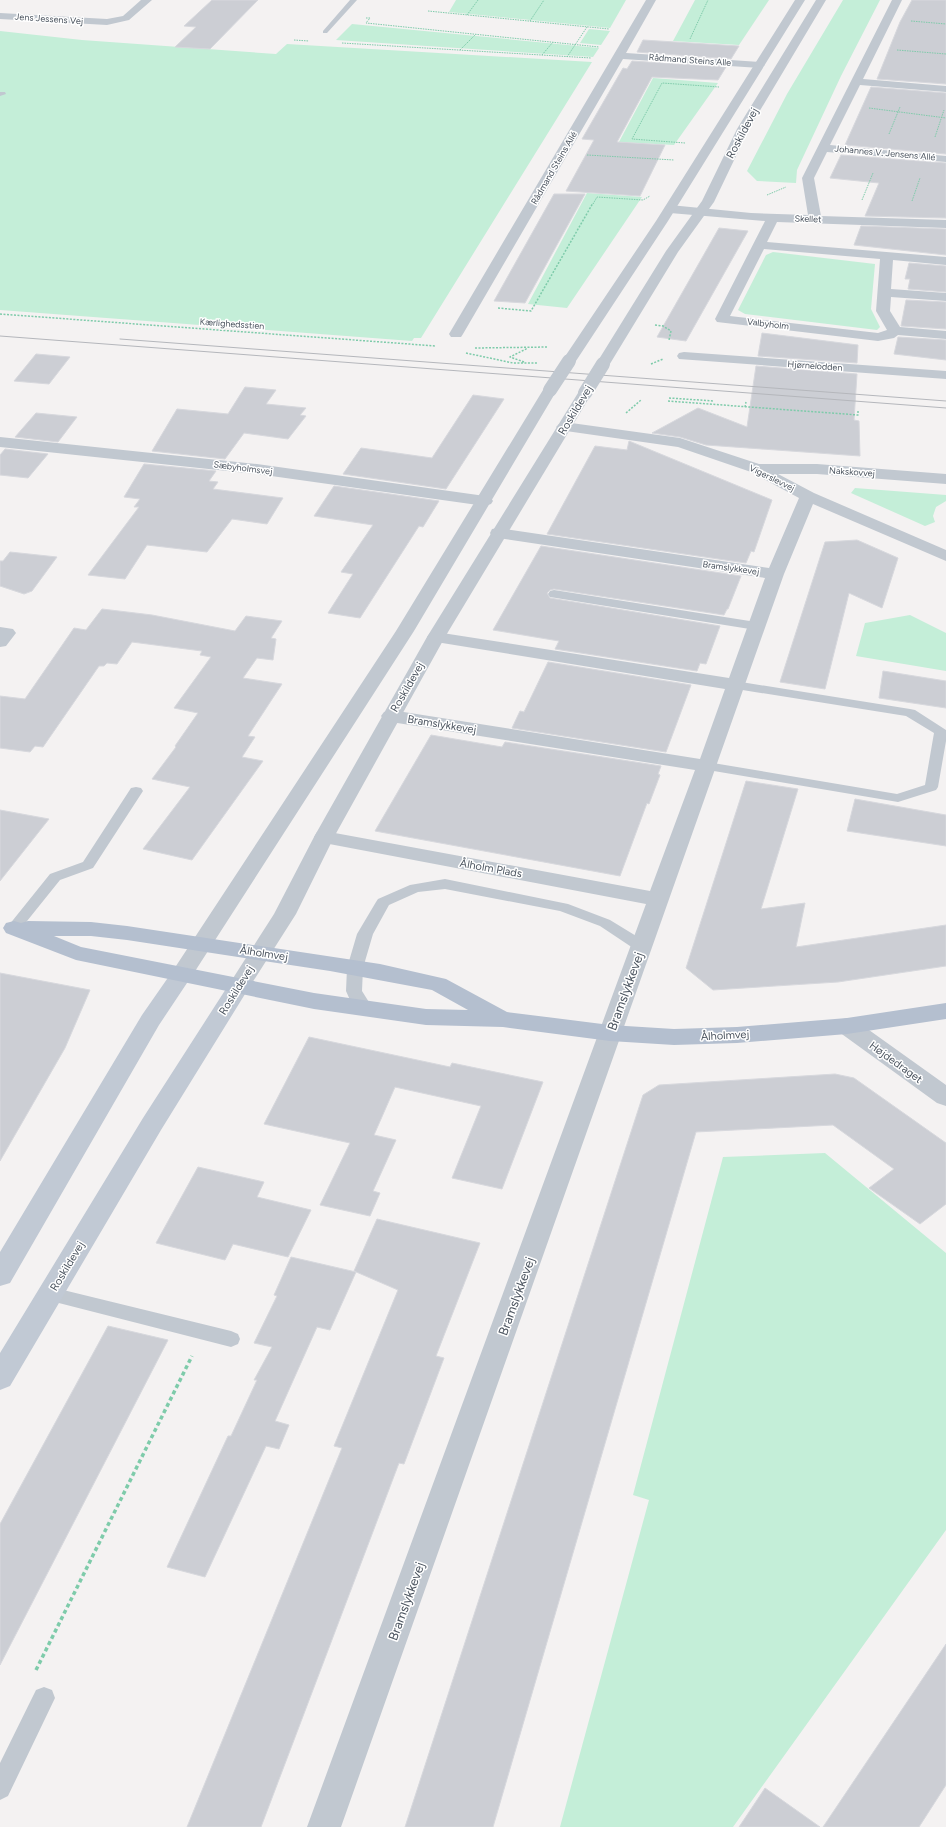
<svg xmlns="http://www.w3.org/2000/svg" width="946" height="1827" viewBox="0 0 946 1827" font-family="Figtree,sans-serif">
<rect width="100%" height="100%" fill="#f4f2f2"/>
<path fill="#c4eed8" d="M456 0H626L610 28 449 12Z
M695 0H769L739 45 673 41Z
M843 0H880L841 76 797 170 796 183 757 181 747 171 787 94Z
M352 24 599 48 593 57 336 40Z
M589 29 610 31 601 45 580 43Z
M0 31 82 40 276 54 287 44 592 62 421 338H414L412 341 0 310Z
M653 78 718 83 674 145 619 142Z
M587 193 642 197 567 308 528 304Z
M773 252 875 264 871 309 880 327 877 330 745 314 738 310 766 255Z
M855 488 946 495V501L936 507 933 516 935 522 925 526 851 493Z
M910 615 946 633V671L856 656 865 623Z
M825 1153 946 1253V1530L733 1827H560L649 1500 633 1495 723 1157Z"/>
<path fill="#ccced4" stroke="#d7d8dd" d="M212 0H258L210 49 175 47 196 27 184 26Z
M912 0H946V84L877 79 900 22Z
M643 40 739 46 731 59 637 52Z
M632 61 726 67 718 80 652 77 617 142 665 145 640 196 566 191 594 140 582 139 623 68 627 69Z
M871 87 946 93V154L845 145Z
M841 155 946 163V218L865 216 879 183 830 178Z
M554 194H585L525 303 494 301Z
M861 226 946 229V255L854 245Z
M719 228 748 231 686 341 657 337Z
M909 263 946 266V292L908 289 910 279H905Z
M906 300 946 302V329L901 326Z
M762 333 858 345 857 363 758 356Z
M898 337 946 340V360L894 354Z
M36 354 70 357 49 384 14 381Z
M756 366 857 374 854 420 859 421 860 456 706 445 680 437 652 433 698 408 747 427Z
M245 387 276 390 266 404 306 408 300 415 306 416 288 439 244 433 225 459 152 451 177 409 228 414Z
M473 395 504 399 446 489 343 474 361 448 432 458Z
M36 413 77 417 58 442 15 437Z
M629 441 772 500 754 552 751 551 746 563 547 534 595 446 627 450Z
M5 449 48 454 28 478 0 475V455Z
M144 464 216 471 209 481 218 482 213 489 283 498 267 524 232 519 207 552 147 545 125 579 88 575 139 507H134L140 499 124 497Z
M334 486 439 501 423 527 419 526 360 618 328 613 353 574 341 572 373 525 314 516Z
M857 540 898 558 882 608 849 593 825 689 780 682 825 542Z
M541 546 741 576 728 609H727L724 615 554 589 550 590 547 593 550 598 720 626 706 664 700 663 697 671 555 649 559 641 493 630Z
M10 552 57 557 32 591 24 594 0 586V561H3Z
M102 609 152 615 235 631 246 616 282 621 271 638 276 639 273 660 257 658 243 678 282 684 248 736 255 737 242 757 263 761 192 860 143 849 190 787 152 779 176 747 175 746 198 713 174 708 211 657 200 655 202 651 132 642 117 664 107 663 104 666H99L43 747 35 746 30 752 0 748V696L25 699 74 628 86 630Z
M548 662 691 685 666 752 512 728 520 711 524 712Z
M883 671 946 681V708L879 698Z
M431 735 502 747 505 742 661 766 658 774 660 775 649 804 647 803 620 876 375 831Z
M746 781 798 789 761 909 805 903 796 947 946 925V966L838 982 713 990 686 968Z
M855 799 946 815V846L847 831Z
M0 810 49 819 0 881Z
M0 973 90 990 65 1048 0 1161Z
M309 1037 450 1067 452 1063 543 1082 502 1189 452 1178 481 1106 395 1087 374 1135 396 1140 373 1191 380 1193 370 1216 320 1205 350 1143 264 1124Z
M835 1074 854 1078 946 1143V1204L920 1224 869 1188 894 1169 833 1125 696 1132 493 1827H405L643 1095 659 1085Z
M198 1167 264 1182 257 1197 311 1210 288 1257 233 1244 225 1260 156 1243Z
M377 1219 480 1243 436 1356 444 1358 404 1464 399 1463 261 1827H187L342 1448 334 1446 398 1290 354 1271Z
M291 1257 356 1272 330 1330 317 1327 275 1421 289 1425 279 1449 266 1446 205 1577 167 1567 228 1436H231L257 1380H254L272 1347 254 1343 277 1296 274 1295Z
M108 1326 168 1340 0 1665V1524Z
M946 1644V1785L919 1827H823Z
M765 1788 820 1827H739Z"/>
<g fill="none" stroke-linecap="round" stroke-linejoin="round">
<path stroke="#7ecbaa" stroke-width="1" stroke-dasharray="1.5 1" stroke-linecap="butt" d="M428 11 609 29
M467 15 478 0
M366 18H370L366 23 599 47
M530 21 544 0
M911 21 946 24
M690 39 708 0
M294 40 309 41
M342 43 591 58
M460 50 476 34
M897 50 946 54
M542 55 553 42
M567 57 587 27
M869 108 946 118
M889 134 900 107
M935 137 944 110
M685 143 632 139 662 83 719 87
M587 155 674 160
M767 195 786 187
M862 200 873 173
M912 201 920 178
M593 204 597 197 643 200 650 196"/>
<path stroke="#7ecbaa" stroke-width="1.5" stroke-dasharray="2 1.5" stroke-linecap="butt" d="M498 308 531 311 593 203
M0 314 436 346
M655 325 663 326 671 331 669 340
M475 348 548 347
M466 353 513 363H537
M524 362 510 357 528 348
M651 364 663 359
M669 398 714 401
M668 401 858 415V411
M745 407 746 402
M626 413 641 400"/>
<path stroke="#7ecbaa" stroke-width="3.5" stroke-dasharray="4 3" stroke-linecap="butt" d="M36 1670 192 1356"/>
<path fill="#c1c8d0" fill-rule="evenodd" d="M350 0H357L327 33H323V31Z
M0 92H5L6 94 0 96Z
M554 590 756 622 760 623 762 626 760 629 756 630 550 597 548 594 550 591Z
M735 681 910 709 915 710 946 730V741L938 787 936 790 898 802 702 769 700 766 702 763 707 762 897 794 925 785 934 733 906 716 730 688 729 685 730 682Z
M136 787 141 788 143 791 93 868 60 880 19 931 14 933 9 931 6 928 9 925 50 874 83 862 131 788Z
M445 879 568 904 610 920 646 942 649 946 646 950 641 951 636 950 600 926 560 911 445 889 418 892 389 905 373 934 363 968 362 991 372 1007 370 1011 364 1012 358 1011 350 1000 346 991 347 968 357 934 376 902 378 899 410 885Z
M51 1287 231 1331 238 1334 240 1339 238 1344 231 1347 51 1301 44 1299 42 1294 44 1289Z
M44 1687 52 1690 55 1698 8 1796 0 1800V1763L36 1690Z"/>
<path fill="#c1c8d0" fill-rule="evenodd" d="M141 0H152L129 20 107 25 0 19V13L107 19 123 16Z
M646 0H656L626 53 760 62 765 65 760 68 623 59 463 334 461 337H451L449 334Z
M892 0H902L863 79 946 86V92L860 85 830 145 946 156V162L827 152 814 178 821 216 946 220V228L777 222 767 242 946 257V265L893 260 891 289 946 293V301L891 297 890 311 900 327 946 331V339L898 335 894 338 878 341 717 322 715 319 765 221 670 213 666 212 664 209 666 206 670 205 751 213 808 215 802 178ZM764 249 880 259 876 311 887 330 878 333 730 316Z
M684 352 946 371V379L679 359 677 356 679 353Z
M564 422 680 438 759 464H817L946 474V484L817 474H778L814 493 946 550V561L813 504 784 574 341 1827H307L646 904 324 843 317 842 314 837 317 832 324 831 650 891 695 770 391 722 384 720 381 716 384 712 391 710 700 759 725 689 436 642 430 641 427 637 430 633 436 632 729 678 765 578 498 538 492 537 490 533 492 529 498 528 769 568 799 498 751 472 678 447 559 430 556 427 559 424Z
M0 437 257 464 485 496 491 498 493 501 491 504 485 506 257 474 0 447Z
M0 627 13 629 16 633 6 646 0 647Z
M847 1018 855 1020 946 1085V1106L937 1103 839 1032 835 1026 839 1020Z"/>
<path fill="#c1c8d0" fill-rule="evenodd" d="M795 0H805L668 221 574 364H564L562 361 656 221Z
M816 0H826L749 129 714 202 678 252 608 367H598L596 364 666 251 702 201 737 129Z
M550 386 555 387 557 390 414 631 190 979 182 982 174 979 171 974 174 969 396 631 543 390 545 387Z
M585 389 590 390 592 393 445 637 334 837 296 914 247 991 239 994 231 991 228 986 274 914 314 837 427 637 578 393 580 390Z"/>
<path fill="#c1c9d4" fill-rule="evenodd" d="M182 966 190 969 193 974 159 1025 10 1283 0 1286V1252L142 1015 174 969Z
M239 978 247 981 250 986 161 1130 10 1386 0 1390V1353L143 1118 231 981Z"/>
<path fill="#b4bfcf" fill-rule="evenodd" d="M14 921 21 923 28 921 91 922 127 926 380 964 446 979 507 1012 610 1025 674 1029 737 1027 847 1018 946 1003V1019L847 1034 737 1043 674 1045 610 1041 503 1027 426 1025 314 1009 76 960 6 933 3 928 6 923ZM54 936H91L127 940 330 971 432 990 468 1010 426 1009 314 993 81 947Z"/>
<path stroke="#b5b7bc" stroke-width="1" d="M0 336 946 408
M120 339 946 401"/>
<path stroke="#c1c8d0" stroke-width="14" d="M550 390 569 361
M585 393 603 364"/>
</g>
<g text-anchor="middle" stroke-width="3" stroke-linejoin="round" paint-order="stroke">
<g font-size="9" fill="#4b545f" stroke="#fff">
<text transform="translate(49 19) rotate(4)" y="3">Jens Jessens Vej</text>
<text transform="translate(690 60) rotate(4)" y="3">Rådmand Steins Alle</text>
<text transform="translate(885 153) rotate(5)" y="3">Johannes V. Jensens Allé</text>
<text transform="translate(554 168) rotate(-60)" y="3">Rådmand Steins Allé</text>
<text transform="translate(808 219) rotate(2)" y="3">Skellet</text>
<text transform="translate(232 324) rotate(4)" y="3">Kærlighedsstien</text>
<text transform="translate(768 324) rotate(7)" y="3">Valbyholm</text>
<text transform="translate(815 366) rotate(4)" y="3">Hjørnelodden</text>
<text transform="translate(243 468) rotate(7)" y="3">Sæbyholmsvej</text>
<text transform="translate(852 472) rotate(4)" y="3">Nakskovvej</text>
<text transform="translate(772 478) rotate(26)" y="3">Vigerslevvej</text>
<text transform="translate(731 568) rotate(8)" y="3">Bramslykkevej</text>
</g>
<g font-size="11" fill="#4b545f" stroke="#fff">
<text transform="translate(742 133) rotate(-62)" y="4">Roskildevej</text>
<text transform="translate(575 410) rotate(-59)" y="4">Roskildevej</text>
<text transform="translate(407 687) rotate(-60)" y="4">Roskildevej</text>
<text transform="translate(442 724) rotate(9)" y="4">Bramslykkevej</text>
<text transform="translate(491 868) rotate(10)" y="4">Ålholm Plads</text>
<text transform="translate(264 953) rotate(9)" y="4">Ålholmvej</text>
<text transform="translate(236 990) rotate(-58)" y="4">Roskildevej</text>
<text transform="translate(725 1035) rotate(-3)" y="4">Ålholmvej</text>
<text transform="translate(896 1062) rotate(36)" y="4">Højdedraget</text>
<text transform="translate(67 1266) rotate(-59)" y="4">Roskildevej</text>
</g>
<g font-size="13" fill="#4b545f" stroke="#fff">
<text transform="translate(625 991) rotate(-70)" y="5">Bramslykkevej</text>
<text transform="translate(516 1296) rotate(-70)" y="5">Bramslykkevej</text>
<text transform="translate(406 1601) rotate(-70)" y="5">Bramslykkevej</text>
</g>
</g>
</svg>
